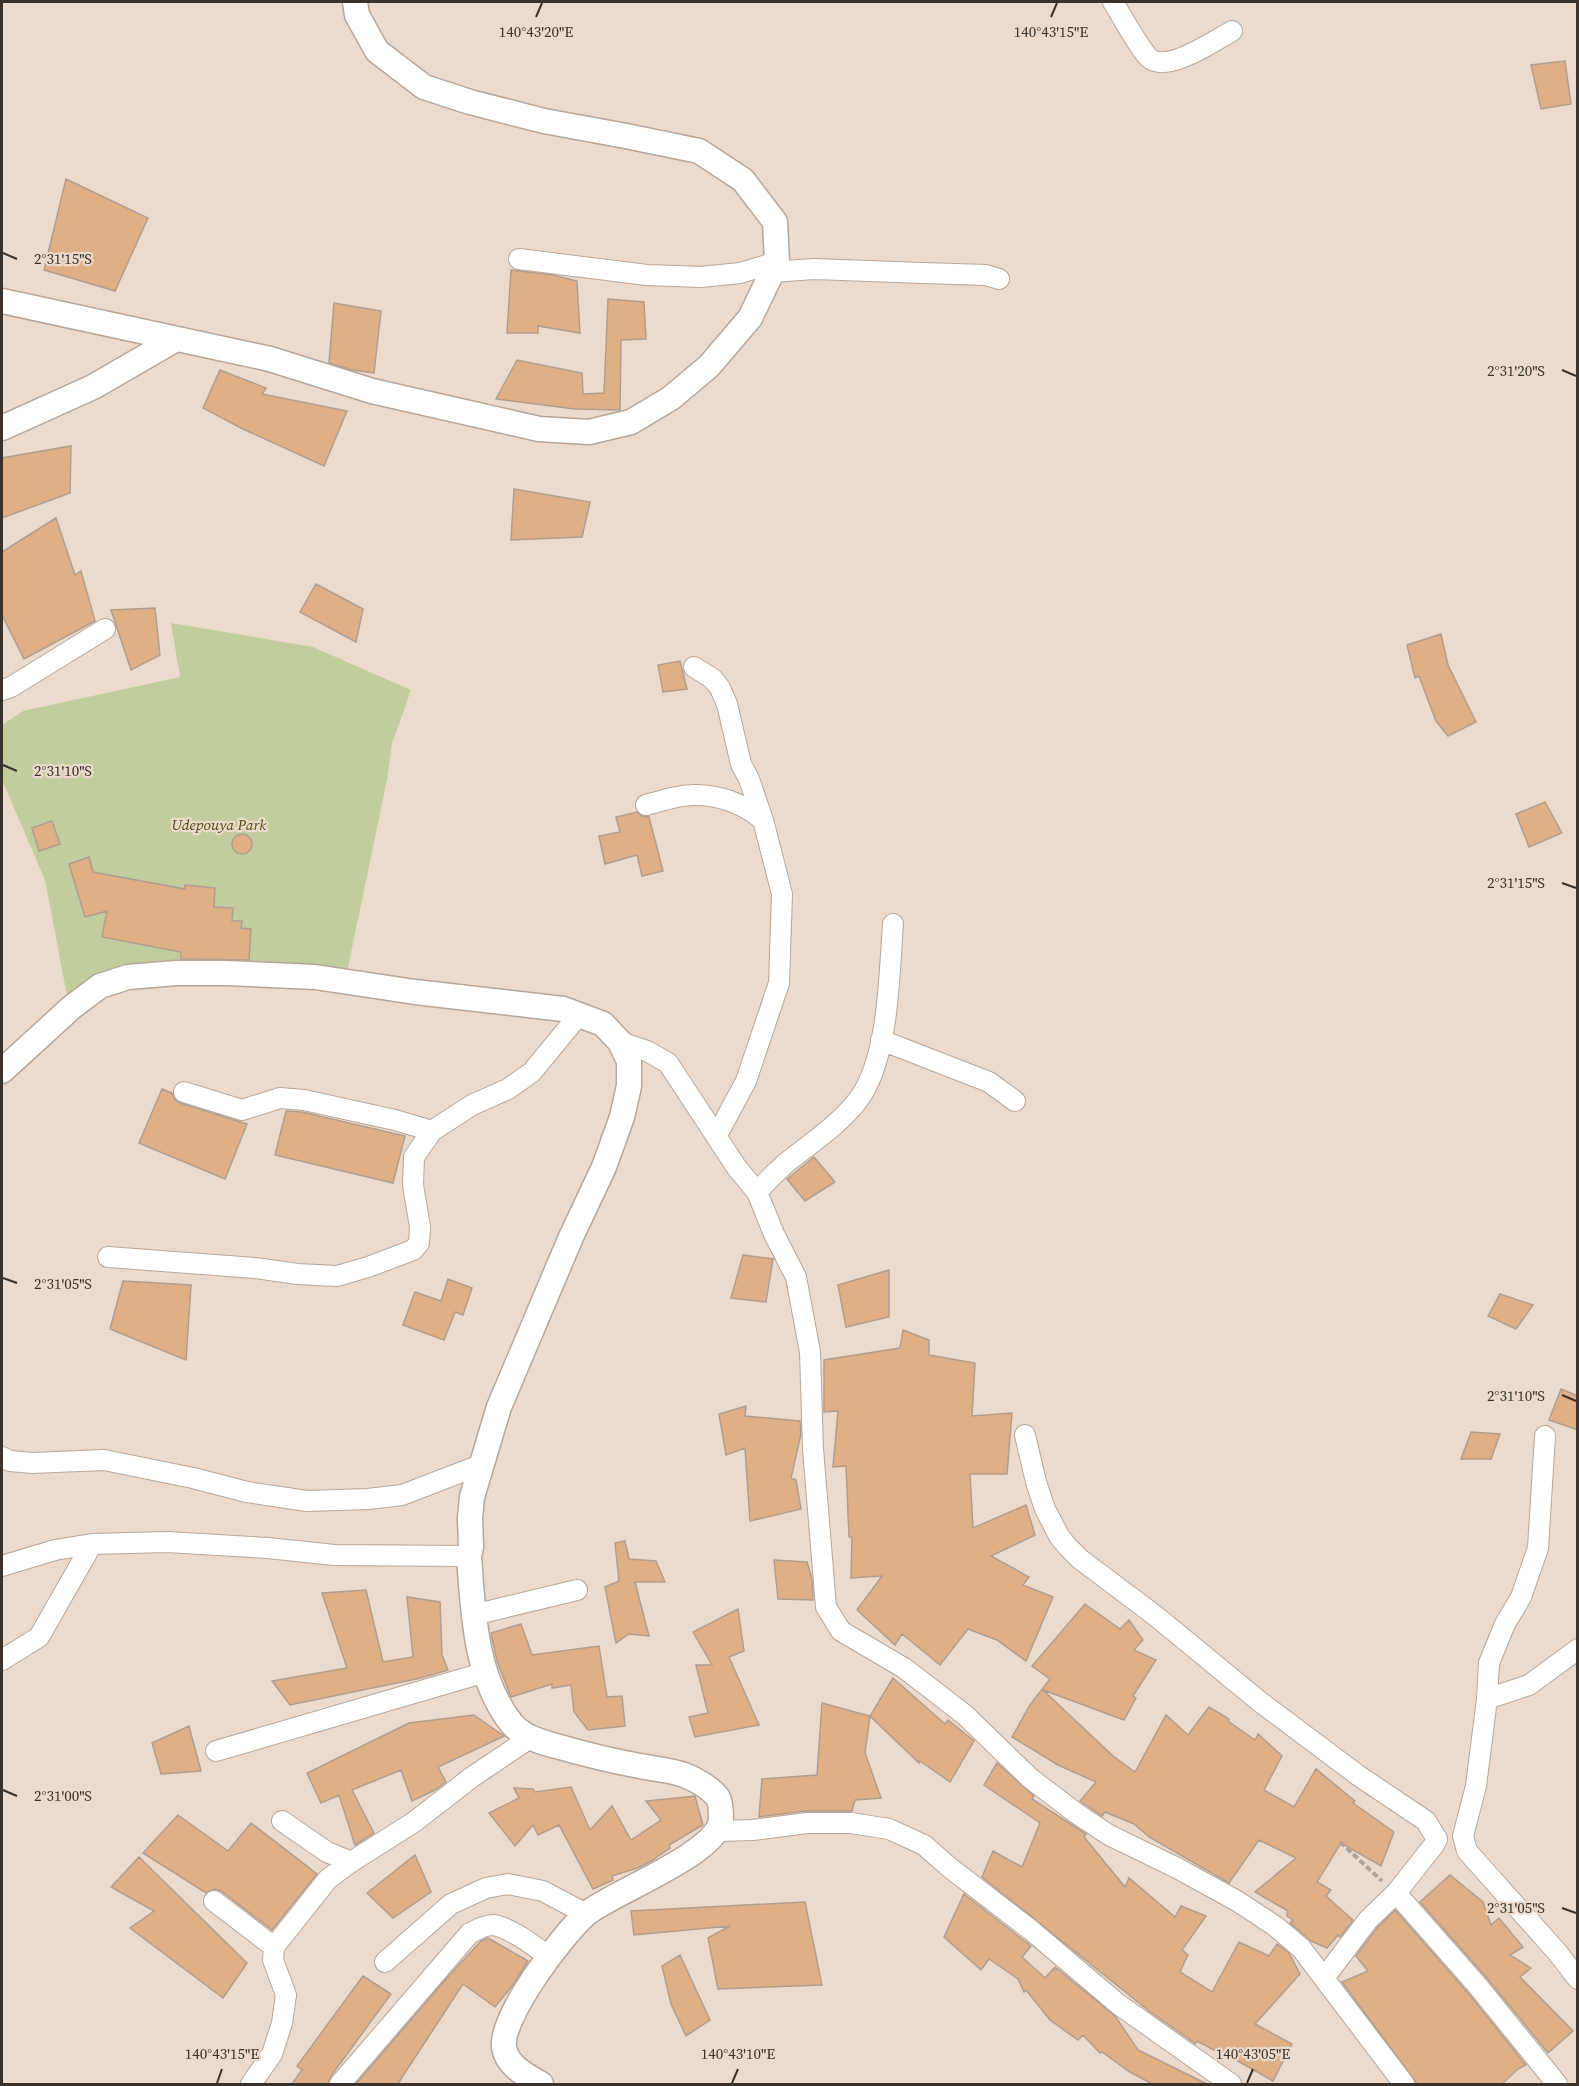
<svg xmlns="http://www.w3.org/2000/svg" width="1579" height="2086" viewBox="0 0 1579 2086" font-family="'Source Serif 4',serif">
<rect width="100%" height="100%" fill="#ecdbcd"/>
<path fill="#c2cd9d" d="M171 623 313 647 411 690 392 744 387 780 347 972 169 978 68 1001 45 880 2 780V725L23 711 180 677Z"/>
<path fill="#e0af85" stroke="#ae9e91" stroke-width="1.5" d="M1565 61 1571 104 1541 109 1531 65Z
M66 179 148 218 115 291 44 270Z
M511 270 553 275 577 281 580 333 538 326V333H507Z
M608 299 644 302 646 339 621 340 620 410 575 409 496 399 517 360 582 373 583 394 604 393Z
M334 303 381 311 374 373 352 370 329 363Z
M220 370 266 388 262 394 347 411 324 466 241 428 203 408Z
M71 446 70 493 2 518V458Z
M514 489 590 502 582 537 511 540Z
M56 518 75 575 81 571 95 621 24 659 2 615V552Z
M316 584 363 609 356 642 300 612Z
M155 608 160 655 131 670 111 610Z
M1441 634 1448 665 1476 722 1448 736 1436 721 1419 676 1415 678 1407 645Z
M680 661 687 689 663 692 658 665Z
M1545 802 1562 833 1529 847 1516 814Z
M637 812 642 816 649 817 663 871 642 876 637 855 605 864 599 836 620 832 616 817Z
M52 821 60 844 39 851 32 828Z
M232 844a10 10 0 1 1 20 0a10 10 0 1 1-20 0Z
M89 857 93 872 185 889V885L215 888 214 907 233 908 232 921H242L241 928 251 929 249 960 181 959V952L102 937 107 911 85 917 69 864Z
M162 1089 172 1093 175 1100 180 1103 247 1124 225 1179 139 1143Z
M286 1111 302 1112 405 1136 393 1183 275 1155Z
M814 1157 835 1182 805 1201 787 1179Z
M743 1255 773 1259 766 1302 731 1298Z
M889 1270V1317L846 1327 838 1285Z
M448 1279 472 1288 463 1315 455 1312 444 1340 403 1325 415 1292 441 1301Z
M123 1281 191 1285 186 1360 110 1329Z
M1500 1294 1533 1305 1516 1329 1488 1316Z
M903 1330 929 1340V1355L975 1363 972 1416 1012 1413 1007 1474H970L973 1528 1026 1505 1035 1535 991 1556 1029 1577 1023 1585 1053 1597 1026 1661 997 1640 968 1629 940 1665 902 1634 895 1645 857 1610 882 1576 851 1578 852 1537H849L846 1466 833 1467 838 1411 824 1412V1360L900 1348Z
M1561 1389 1578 1396V1430L1549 1420Z
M746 1406 745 1416 800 1421 801 1434 791 1478 796 1480 801 1509 750 1521 745 1448 726 1455 719 1414Z
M1471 1432 1500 1434 1491 1459H1461Z
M625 1541 629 1559 656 1561 665 1582H635L649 1636 629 1634 616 1643 605 1587 619 1581 615 1543Z
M774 1560 807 1562 812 1579 813 1600 778 1599Z
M366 1590 383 1662 413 1657 407 1597 440 1602 442 1655 448 1670 421 1678 290 1705 272 1681 347 1668 322 1593Z
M1085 1604 1120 1629 1129 1620 1143 1640 1134 1650 1156 1660 1133 1696 1136 1698 1124 1720 1043 1690 1113 1756 1135 1772 1166 1715 1188 1735 1209 1707 1229 1719 1228 1721 1255 1740 1258 1734 1282 1756 1264 1790 1294 1807 1316 1769 1355 1801 1353 1803 1394 1832 1381 1866 1341 1843 1317 1882 1331 1890 1326 1896 1353 1920 1340 1937 1338 1935 1327 1948 1311 1941 1290 1923 1293 1920 1287 1916 1288 1911 1255 1892 1296 1858 1259 1840 1229 1883 1149 1837 1134 1824 1105 1812 1102 1816 1083 1803 1080 1801 1096 1782 1058 1765 1012 1737 1030 1705 1050 1679 1032 1666Z
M738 1609 744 1651 729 1657 759 1725 695 1737 689 1717 708 1713 696 1665H712L693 1632Z
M521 1624 532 1655 599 1646 607 1697 622 1696 625 1726 588 1730 574 1712 571 1685 552 1688V1684L511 1697 497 1661 491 1633Z
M893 1678 945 1724 948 1720 974 1741 950 1782 920 1761 919 1763 870 1716Z
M822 1703 870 1716 865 1753 881 1798 855 1800 852 1811H806L759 1817 762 1779 817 1775Z
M474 1715 504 1736 438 1767 446 1782 435 1790 412 1801 401 1770 352 1790 374 1833 355 1845 339 1795 321 1803 307 1773 409 1723Z
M189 1726 201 1771 161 1774 152 1743Z
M997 1763 1034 1796 1032 1799 1086 1834 1084 1837 1125 1887 1129 1878 1175 1917 1181 1906 1206 1916 1182 1950 1188 1955 1180 1972 1212 1992 1239 1942 1269 1956 1277 1944 1289 1953 1300 1974 1255 2024 1292 2044 1273 2081 1229 2056V2058L1197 2041 1195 2044 1193 2042 1149 2011 982 1877 993 1851 1022 1867 1040 1823 984 1785Z
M571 1787 590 1830 612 1806 631 1840 661 1820 646 1801 695 1796 703 1825 669 1845 670 1848 651 1861 640 1867 612 1876 613 1880 593 1889 559 1825 538 1835 533 1825 515 1846 489 1813 519 1798 514 1788 533 1789 535 1792Z
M178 1815 228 1851 251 1823 317 1874 272 1930 221 1891 215 1889 206 1893 143 1853Z
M415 1855 431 1892 393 1918 367 1893Z
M139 1857 247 1963 223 1998 130 1928 154 1911 111 1887Z
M1450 1875 1483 1902 1491 1925 1499 1918 1523 1947 1510 1955 1531 1968 1520 1977 1573 2031 1548 2053 1486 1977 1420 1902Z
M964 1894 1031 1946 1022 1957 1045 1978 1055 1967 1115 2016 1138 2050 1209 2085H1154L1130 2072 1102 2052 1100 2053 1083 2035 1078 2040 1050 2020 1026 1990 1024 1992 1018 1979 989 1959 981 1970 944 1937Z
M805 1902 822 1985 718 1989 708 1938 730 1926 634 1935 631 1911Z
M1395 1910 1468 1993 1526 2065 1518 2069 1501 2085H1418L1342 1982 1368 1971 1356 1956 1377 1928Z
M488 1938 528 1961 512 1986 495 2007 463 1984 397 2085H355L446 1979 481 1941Z
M680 1955 710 2020 686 2036 671 2004 662 1966Z
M363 1976 391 1994 331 2076 327 2085H291L302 2070 297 2066Z"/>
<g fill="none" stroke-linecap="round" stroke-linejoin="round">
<defs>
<path id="minor" d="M1113 2C1123 18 1136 43 1148 57 1165 75 1214 41 1232 31
M519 259 647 275 701 277 740 273 777 262
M772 272 814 269 923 273 986 275 999 279
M694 667 713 679 720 688 727 704 741 764 749 779 763 820
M2 690 11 687 105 629
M646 805C661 801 678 795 693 795 718 794 744 804 763 820L782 894 779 983 746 1081 717 1135
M881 1040 989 1082 1015 1101
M620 1042 647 1051 668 1063 737 1168 757 1192 774 1234 796 1277 810 1352 813 1449 826 1607 841 1631 904 1668 965 1715 1030 1778 1076 1813 1109 1835 1177 1868 1237 1901 1275 1926 1301 1948 1404 2084
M184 1092 242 1110 280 1098 304 1100 395 1120 432 1131
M757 1192C766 1182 776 1172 786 1163 811 1143 848 1119 864 1091 889 1047 889 975 893 924
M108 1257 255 1268 298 1274 337 1276 368 1267 413 1250 419 1243 420 1227 413 1185 414 1157 432 1131 472 1105 508 1089 532 1072 578 1016
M1025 1435 1036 1482 1045 1509 1059 1536 1067 1546 1080 1559 1157 1617 1259 1701 1359 1776 1426 1821 1437 1839 1434 1845 1396 1893 1368 1920 1324 1978
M1545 1436 1538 1548 1521 1597 1505 1624 1489 1663 1487 1699 1476 1786 1463 1836 1467 1851 1557 1952 1578 1979
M2 1457 10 1461 32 1463 104 1460 193 1478 247 1492 307 1501 368 1499 402 1495 480 1465
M2 1566 55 1550 92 1544 167 1542 268 1548 334 1555 469 1556
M473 1615 577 1590
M2 1660 39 1637 92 1544
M1487 1699 1529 1685 1578 1649
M216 1751 486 1672
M282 1821 327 1852 351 1862
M718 1831 753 1830 807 1823H851L889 1829 924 1845 949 1867 1032 1931 1118 2004 1231 2084
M1396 1893 1477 1985 1557 2084
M214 1901 274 1947
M385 1962 451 1904 486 1888 508 1884 543 1891 586 1914
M251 2084 272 2054 282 2023 286 1995 273 1960 274 1947 328 1879 351 1862 414 1822 472 1777 530 1738
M340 2084 470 1933C477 1930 484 1925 493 1925 510 1927 534 1946 548 1956"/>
<path id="tertiary" d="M2 301 270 359 372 391 539 429 589 432 631 422 671 398 709 366 750 318 777 262 775 222 743 180 699 151 626 136 544 121 470 102 424 87 377 51 357 15 355 2
M2 428 93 387 176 339
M2 1071 72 1007 100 986 128 977 176 973H226L315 977 415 992 563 1009 603 1024 620 1042 629 1061V1086L622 1117 604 1167 571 1237 499 1407 472 1497 470 1518 471 1547 469 1556C473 1612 475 1678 512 1724 523 1737 541 1742 556 1746 584 1754 612 1761 640 1766 654 1769 671 1770 684 1775 695 1779 711 1788 718 1798 721 1803 721 1815 721 1820 717 1854 613 1892 586 1914 563 1934 500 2017 504 2047 506 2065 527 2076 541 2084"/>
</defs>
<use href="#minor" stroke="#b6a699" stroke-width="22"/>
<use href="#tertiary" stroke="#b6a699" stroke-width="27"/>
<path stroke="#b0a297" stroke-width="4" stroke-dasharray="6 3" stroke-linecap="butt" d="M1340 1842 1382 1881"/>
<use href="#minor" stroke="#fff" stroke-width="20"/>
<use href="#tertiary" stroke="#fff" stroke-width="24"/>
</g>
<path fill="none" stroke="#38312c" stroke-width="2" d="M536 17 542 3M1051 17 1057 3M3 253 17 259M1562 370 1576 376M3 765 17 771M1562 883 1576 888M3 1278 17 1283M1562 1395 1576 1401M3 1790 17 1796M1562 1908 1576 1913M217 2083 222 2069M732 2083 738 2069M1247 2083 1253 2069"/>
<g text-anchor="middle" stroke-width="4.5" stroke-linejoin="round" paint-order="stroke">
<g font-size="15" font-style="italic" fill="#46510d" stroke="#ecdbcd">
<text x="219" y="830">Udepouya Park</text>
</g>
</g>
<g font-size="15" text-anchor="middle" fill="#38312c" stroke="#ecdbcd" stroke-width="4.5" stroke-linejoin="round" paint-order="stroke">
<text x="536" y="37">140°43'20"E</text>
<text x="1051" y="37">140°43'15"E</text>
<text x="63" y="264">2°31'15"S</text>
<text x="1516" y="376">2°31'20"S</text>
<text x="63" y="776">2°31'10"S</text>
<text x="1516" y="888">2°31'15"S</text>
<text x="63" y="1289">2°31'05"S</text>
<text x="1516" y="1401">2°31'10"S</text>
<text x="63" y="1801">2°31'00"S</text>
<text x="1516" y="1913">2°31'05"S</text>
<text x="222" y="2059">140°43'15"E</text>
<text x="738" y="2059">140°43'10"E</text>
<text x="1253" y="2059">140°43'05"E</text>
</g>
<rect width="1579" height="2086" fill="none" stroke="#38312c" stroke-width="6"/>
</svg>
